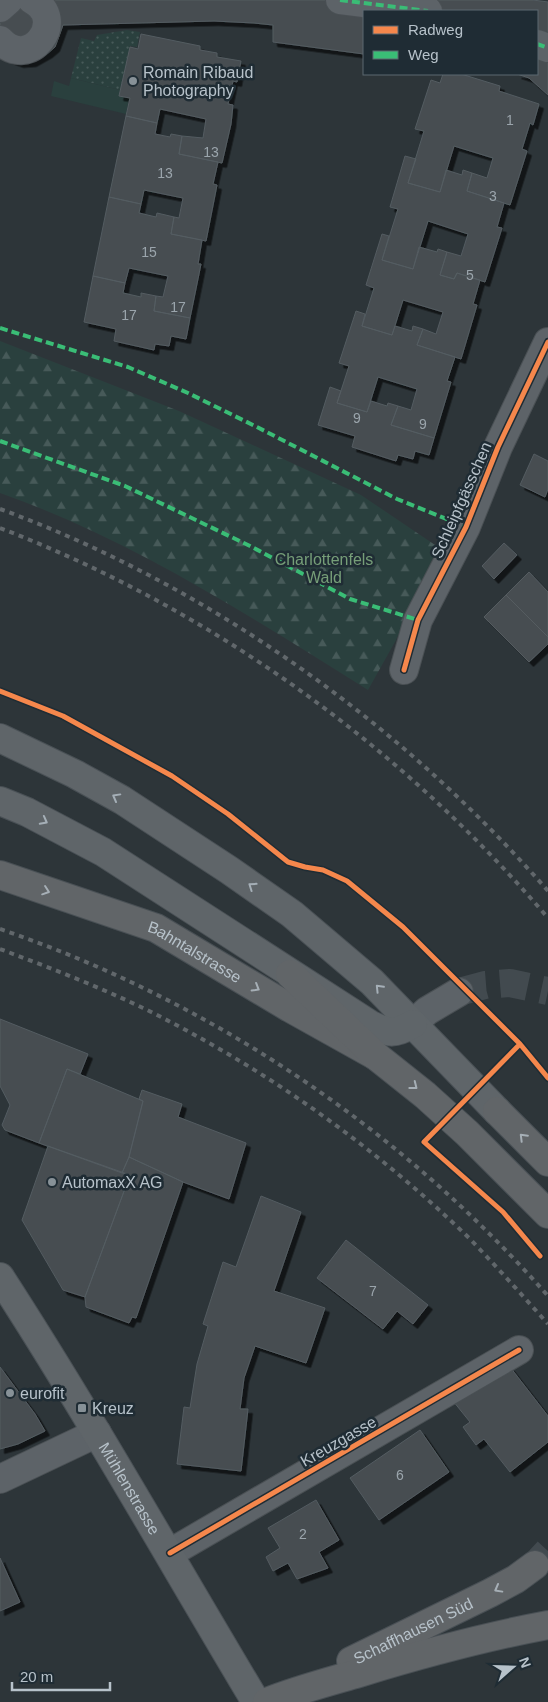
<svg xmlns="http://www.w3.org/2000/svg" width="548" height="1702" viewBox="0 0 548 1702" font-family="Helvetica,sans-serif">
<defs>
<pattern id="grass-dots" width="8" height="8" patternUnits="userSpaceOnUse" patternTransform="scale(1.25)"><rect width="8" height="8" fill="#2a403e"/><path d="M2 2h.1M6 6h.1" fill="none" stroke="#475a59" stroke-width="1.8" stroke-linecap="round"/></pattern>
<pattern id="forest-firs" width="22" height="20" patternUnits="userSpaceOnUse" patternTransform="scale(1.25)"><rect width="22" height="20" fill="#2a403e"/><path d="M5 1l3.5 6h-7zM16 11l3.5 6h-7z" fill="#475a59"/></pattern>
<filter id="shadow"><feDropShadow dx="4.5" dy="4.5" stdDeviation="0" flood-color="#0009"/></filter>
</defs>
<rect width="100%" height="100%" fill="#2d3539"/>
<path fill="url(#grass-dots)" d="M127 30 140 32 137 47 130 46 120 90 71 78 81 38 94 41 97 35Z"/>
<path fill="url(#forest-firs)" d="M0 341 179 411 361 495 438 547 396 640 368 690C251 617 131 539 0 493Z"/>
<path fill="#2a403e" d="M71 78 120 90 119 96 129 99 126 114 51 96 54 81 69 86Z"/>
<path fill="#464d51" stroke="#545c61" filter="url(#shadow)" d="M0 0H533L548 2V95L529 78 517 74H537V11H364V54L273 42V25L254 23 214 21 63 25 55 47 48 53 32 62 19 63 0 56Z
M141 34 200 46V50L217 53V57L241 61 237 82 233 81 228 104 233 105 231 124 222 163 179 154 182 136 203 138 206 119 160 109 157 123 126 116 130 98 119 96 130 47 138 49Z
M443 74H461L500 86 499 91 539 104 533 125 530 123 522 149 527 151 510 205 467 191 472 173 487 178 493 158 454 146 440 192 408 183 424 131 415 129 431 80 440 83Z
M126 116 157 123 155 134 170 137 171 134 182 136 179 154 218 162 213 184 217 185 206 241 171 234 174 217 179 218 183 198 144 190 141 204 109 197Z
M405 156 416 159 408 183 440 192 446 170 462 175 463 170 472 173 467 191 504 203 497 227 502 228 485 282 457 273 454 279 440 275 447 252 461 256 468 234 428 221 413 269 382 260 398 209 390 207Z
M109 197 141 204 139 213 156 217 157 213 174 217 171 234 202 240 198 264H201L190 318 154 311 156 296 163 297 168 276 129 268 125 283 93 276Z
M382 234 389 236 382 260 413 269 419 247 437 252 438 249 447 252 440 275 454 279 457 273 480 280 473 304 477 305 461 359 417 345 423 329 436 334 443 312 403 300 392 335 362 326 374 288 366 285Z
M93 276 125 283 123 293 141 297V293L156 296 154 311 190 318 186 339 171 336 169 346 155 344 154 350 114 341 116 329 84 322Z
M356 311 365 314 362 326 392 335 395 326 412 331 413 326 423 329 417 345 455 357 447 381 451 382 434 438 391 425 398 406 411 410 417 389 378 377 367 412 337 403 349 366 339 363Z
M330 387 341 391 337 403 367 412 371 401 387 406 388 403 398 406 391 425 434 438 429 455 415 451 413 459 398 455 396 461 352 447 355 436 318 425Z
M534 454 548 461V489L545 497 520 485Z
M504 543 517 555 494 579 482 566Z
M529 572 548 592V637L506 595Z
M506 595 548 637V644L529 662 484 617Z
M0 1019 88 1054 80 1074 67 1069 39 1143 5 1130 2 1125 10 1105 0 1086Z
M67 1069 143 1101 129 1157 122 1173 39 1143Z
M142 1090 182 1104 178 1117 246 1143 229 1199 183 1182 129 1157 143 1101 139 1099Z
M48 1146 130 1175 85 1297 63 1290 22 1220Z
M129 1157 183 1182 136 1318 132 1317 129 1323 86 1307 85 1297 130 1175 122 1173Z
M261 1196 301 1212 274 1291 325 1308 306 1363 255 1346 244 1378 240 1409H248L241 1471 177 1464 184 1407 190 1408 197 1364 208 1326 203 1324 223 1262 236 1267Z
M346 1240 428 1305 413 1324 397 1311 383 1329 317 1278Z
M0 1367 35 1414 45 1431 18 1444 0 1449Z
M510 1367 548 1416V1442L510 1472 484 1439 476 1445 463 1427 470 1422 449 1396Z
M420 1430 449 1472 379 1520 350 1478Z
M316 1500 339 1540 319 1552 328 1568 297 1579 288 1563 273 1571 266 1557 280 1548 268 1528Z
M0 1558 20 1602 0 1611Z"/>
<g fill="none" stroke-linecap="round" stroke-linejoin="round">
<path stroke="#424a4f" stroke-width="28" stroke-dasharray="28 14" stroke-linecap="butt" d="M459 992 485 985 510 983 548 991"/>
<path stroke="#424a4f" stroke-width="28" stroke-dasharray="28 14" stroke-linecap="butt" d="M535 1565 548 1551"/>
<defs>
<path id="minor" d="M340 0 428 11
M0 8 9 0
M0 40C29 72 69 20 32 0
M537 44 548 48
M404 670 418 620 466 527 498 447 548 342
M413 1024 427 1011 459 992
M0 1479 97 1433
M170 1553 519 1350"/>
<g id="major">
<path d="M0 738 75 774 122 800 229 870 292 914 372 982 497 1111"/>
<path d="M0 801 27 812 103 852 371 1025C390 1034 395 1034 413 1024"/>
<path id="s1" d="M0 1277C90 1416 171 1560 256 1702"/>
</g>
<g id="highway">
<path id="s2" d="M0 875 156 928 290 1008 376 1056"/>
<path d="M290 974 376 1056 425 1095 467 1133 548 1214"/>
<path d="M497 1111 548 1162"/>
<path id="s3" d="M351 1661 490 1593 516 1579 535 1565"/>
<path d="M267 1702C297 1690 328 1682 359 1673 421 1654 484 1637 548 1625"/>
</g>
</defs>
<use href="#minor" stroke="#4a5054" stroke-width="30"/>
<use href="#major" stroke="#4a5156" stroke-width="30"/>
<use href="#highway" stroke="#495055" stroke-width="30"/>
<use href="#minor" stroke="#5d6368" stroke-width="28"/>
<use href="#major" stroke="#5f6569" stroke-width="28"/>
<use href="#highway" stroke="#616568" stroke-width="28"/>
<path stroke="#61676b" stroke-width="4" stroke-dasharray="5 5" stroke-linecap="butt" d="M0 509C208 585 402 724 548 891
M0 528C211 609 401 746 548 918
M0 929C211 1001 401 1129 548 1296
M0 949C48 967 97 986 143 1008 263 1067 373 1145 469 1238 496 1266 522 1295 548 1324"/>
<path stroke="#3abd76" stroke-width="4" stroke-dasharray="8 4" stroke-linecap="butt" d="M340 0 428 11
M537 44 548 48
M0 328 128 367 188 393 257 427 397 499 466 527
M0 441 125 486 250 546 350 599 418 620"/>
<defs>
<path id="cycleway" d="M404 670 418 620 466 527 498 447 548 342
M0 691 63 716 172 776 228 814 288 862 305 867 323 870 347 881 403 927 520 1044 548 1078
M520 1044 424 1142 503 1212 540 1256
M170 1553 519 1350"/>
</defs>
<use href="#cycleway" stroke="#1f2c34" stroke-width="8"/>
<use href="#cycleway" stroke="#f5874c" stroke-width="5"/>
</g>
<defs><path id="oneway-chevron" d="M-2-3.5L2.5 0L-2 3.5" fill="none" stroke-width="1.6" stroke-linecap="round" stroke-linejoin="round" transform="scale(1.25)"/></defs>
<g stroke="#a5afb7">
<use href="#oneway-chevron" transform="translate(116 797) rotate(-151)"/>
<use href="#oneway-chevron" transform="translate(44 821) rotate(28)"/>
<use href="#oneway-chevron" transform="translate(252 886) rotate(-145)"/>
<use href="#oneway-chevron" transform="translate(379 988) rotate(-134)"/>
</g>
<g stroke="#a6afb6">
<use href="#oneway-chevron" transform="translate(46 891) rotate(19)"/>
<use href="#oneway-chevron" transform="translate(256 988) rotate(31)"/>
<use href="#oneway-chevron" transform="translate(414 1086) rotate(38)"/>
<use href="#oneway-chevron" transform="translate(523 1137) rotate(-135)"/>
<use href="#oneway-chevron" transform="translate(498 1589) rotate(151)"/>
</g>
<g fill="#879197" stroke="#1f2c34" stroke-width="2">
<circle cx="133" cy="81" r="5"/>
<circle cx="52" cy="1182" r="5"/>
<circle cx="10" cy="1393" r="5"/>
<rect x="77" y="1403" width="10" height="10" rx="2.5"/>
</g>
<g text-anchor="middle" stroke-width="5" stroke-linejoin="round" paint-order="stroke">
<g font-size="14" fill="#9ba5ac">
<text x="510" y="125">1</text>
<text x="211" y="157">13</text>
<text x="165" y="178">13</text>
<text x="493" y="201">3</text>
<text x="149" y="257">15</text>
<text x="470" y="280">5</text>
<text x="178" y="312">17</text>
<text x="129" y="320">17</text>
<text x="357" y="423">9</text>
<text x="423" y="429">9</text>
<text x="373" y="1296">7</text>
<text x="400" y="1480">6</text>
<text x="303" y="1539">2</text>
</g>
<g font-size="16" fill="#b7c2ca" stroke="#1f2c34" text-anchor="start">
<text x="143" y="78">Romain Ribaud<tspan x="143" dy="18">Photography</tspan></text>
<text x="62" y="1188">AutomaxX AG</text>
<text x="20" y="1399">eurofit</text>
<text x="92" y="1414">Kreuz</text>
</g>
<g font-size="16" fill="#b7c2ca" stroke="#1f2c34">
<text transform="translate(461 500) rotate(-66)" y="6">Schleipfgässchen</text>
<text dy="6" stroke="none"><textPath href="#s2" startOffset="210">Bahntalstrasse</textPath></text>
<text transform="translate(338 1441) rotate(-30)" y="6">Kreuzgasse</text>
<text dy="6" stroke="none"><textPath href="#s1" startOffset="248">Mühlenstrasse</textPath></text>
<text dy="6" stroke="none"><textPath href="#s3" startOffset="69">Schaffhausen Süd</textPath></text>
</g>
<g font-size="16" fill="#769e78" stroke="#1f2c34">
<text x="324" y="565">Charlottenfels<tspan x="324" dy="18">Wald</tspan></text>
</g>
</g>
<rect x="363" y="10" width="175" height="65" fill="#1f2c34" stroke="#5c6870"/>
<rect x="373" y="26" width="25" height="8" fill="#f5874c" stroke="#5c6870"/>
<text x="408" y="35" font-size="15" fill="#b7c2ca">Radweg</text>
<rect x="373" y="51" width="25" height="8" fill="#3abd76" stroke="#5c6870"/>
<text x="408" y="60" font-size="15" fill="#b7c2ca">Weg</text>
<g transform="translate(513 1667) rotate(70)" stroke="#1f2c34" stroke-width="4" paint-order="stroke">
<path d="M0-4L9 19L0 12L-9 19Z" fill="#b7c2ca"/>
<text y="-8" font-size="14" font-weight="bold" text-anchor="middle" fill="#b7c2ca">N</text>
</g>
<path d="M12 1682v8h98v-8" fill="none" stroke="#b7c2ca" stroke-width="2.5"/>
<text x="20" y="1682" font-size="15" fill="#b7c2ca" stroke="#1f2c34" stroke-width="4" paint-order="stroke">20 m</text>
</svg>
